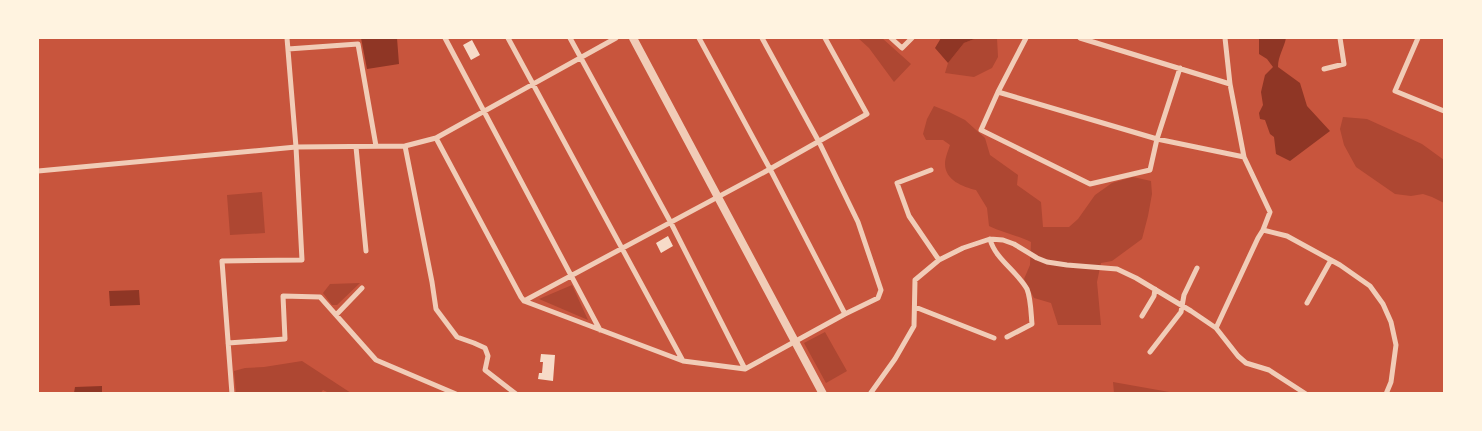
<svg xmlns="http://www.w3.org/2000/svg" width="1482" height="431" viewBox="0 0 1482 431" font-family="'Space Grotesk',sans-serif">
<rect width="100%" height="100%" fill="#c8553d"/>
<path fill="#ae4732" d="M858 38H882L911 64 894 82 869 48Z
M977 38H997L998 57 992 68 974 77 945 73 948 63 964 43Z
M934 106 949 112 965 120 985 138 990 155 1018 175 1017 185 1041 202 1043 227H1069L1078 219 1095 195 1112 183 1133 177 1151 181 1152 194 1148 216 1142 239 1112 261 1101 263 1097 282 1101 325H1058L1051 303 1034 298 1024 279 1030 265 1031 242C1017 235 1003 233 989 226L987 208 976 190C963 187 945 180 945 164 945 158 948 151 950 145L943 140H926L923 134 927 119Z
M1343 117 1367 119 1422 144 1444 160V203L1432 197 1423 194 1411 196 1395 194 1356 167 1344 145 1340 129Z
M262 192 265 233 230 235 227 195Z
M360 283 337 305H332L323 293 330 284Z
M572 285 588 320 539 299Z
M825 332 847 371 826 383 804 343Z
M302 361 351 393H329L323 390 320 394 236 393 234 371 245 368 264 367Z
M1113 382 1175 393H1176H1114Z"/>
<path fill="#8f3625" d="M361 38H397L399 64 367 69Z
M941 38H977L964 43 948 63 935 48Z
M1259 38H1286C1284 48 1278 56 1278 67L1300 83 1307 106 1330 131 1290 161 1276 154 1274 137 1270 134 1265 120 1260 119 1259 113 1263 105 1261 92 1265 75 1273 67 1267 59 1259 54Z
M139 290 140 305 110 306 109 291Z
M102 386V393H74L75 387Z"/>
<path fill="#f7dbc8" d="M472 40 480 55 471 60 463 45Z
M668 236 673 246 661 253 656 243Z
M541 354 555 355 553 381 538 379 539 373H542L543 362H540Z"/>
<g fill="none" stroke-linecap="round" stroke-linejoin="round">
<path stroke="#f1ccb7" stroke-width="5" d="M445 38 600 330
M508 38 683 361
M570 38 671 223 745 369
M699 38 770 169 845 314
M891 38 902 48 912 38
M1026 38 998 92 1157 139 1244 157 1230 84 1225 38
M1080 38 1230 84
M1418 38 1395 91 1444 111
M288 49 358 44 376 146
M1324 69 1344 64 1340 38
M998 92 981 130 1090 184 1150 170 1157 139 1180 68
M436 138 521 297 524 301 683 361 745 369 845 314 878 298 881 290 858 222 819 142 762 38
M405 146 432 282 436 309 457 337 474 343 485 348 488 356 485 370 516 394
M356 147 366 251
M1244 157 1270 212 1263 230
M931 170 897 183 909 216 939 260
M38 171 296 147 405 146 436 138 616 38
M990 239C995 259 1017 271 1027 289 1031 299 1031 314 1032 324L1007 337
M524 301 770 169 867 114 825 38
M1307 303 1331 260
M915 307 994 338
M336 315 362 288
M1142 316 1154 296 1155 289
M1216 328 1258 238 1263 230 1287 236 1340 265 1370 286 1383 304 1391 322 1396 345 1391 382 1386 394
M228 343 285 339 283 296 320 297 376 360 456 394
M1150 352 1181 312 1184 295 1197 268
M232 394 222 261 302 260 296 147 287 38
M870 394 895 359 914 326 915 280 939 260 963 248 990 239 1003 240 1014 244 1037 258 1047 262 1067 265 1117 269 1136 278 1191 311 1216 328 1238 356 1246 363 1269 370 1306 394"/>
<path stroke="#f1ccb7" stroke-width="8" d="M633 38 823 394"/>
</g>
<rect width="1482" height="431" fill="none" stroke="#fff3e0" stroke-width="78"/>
</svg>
